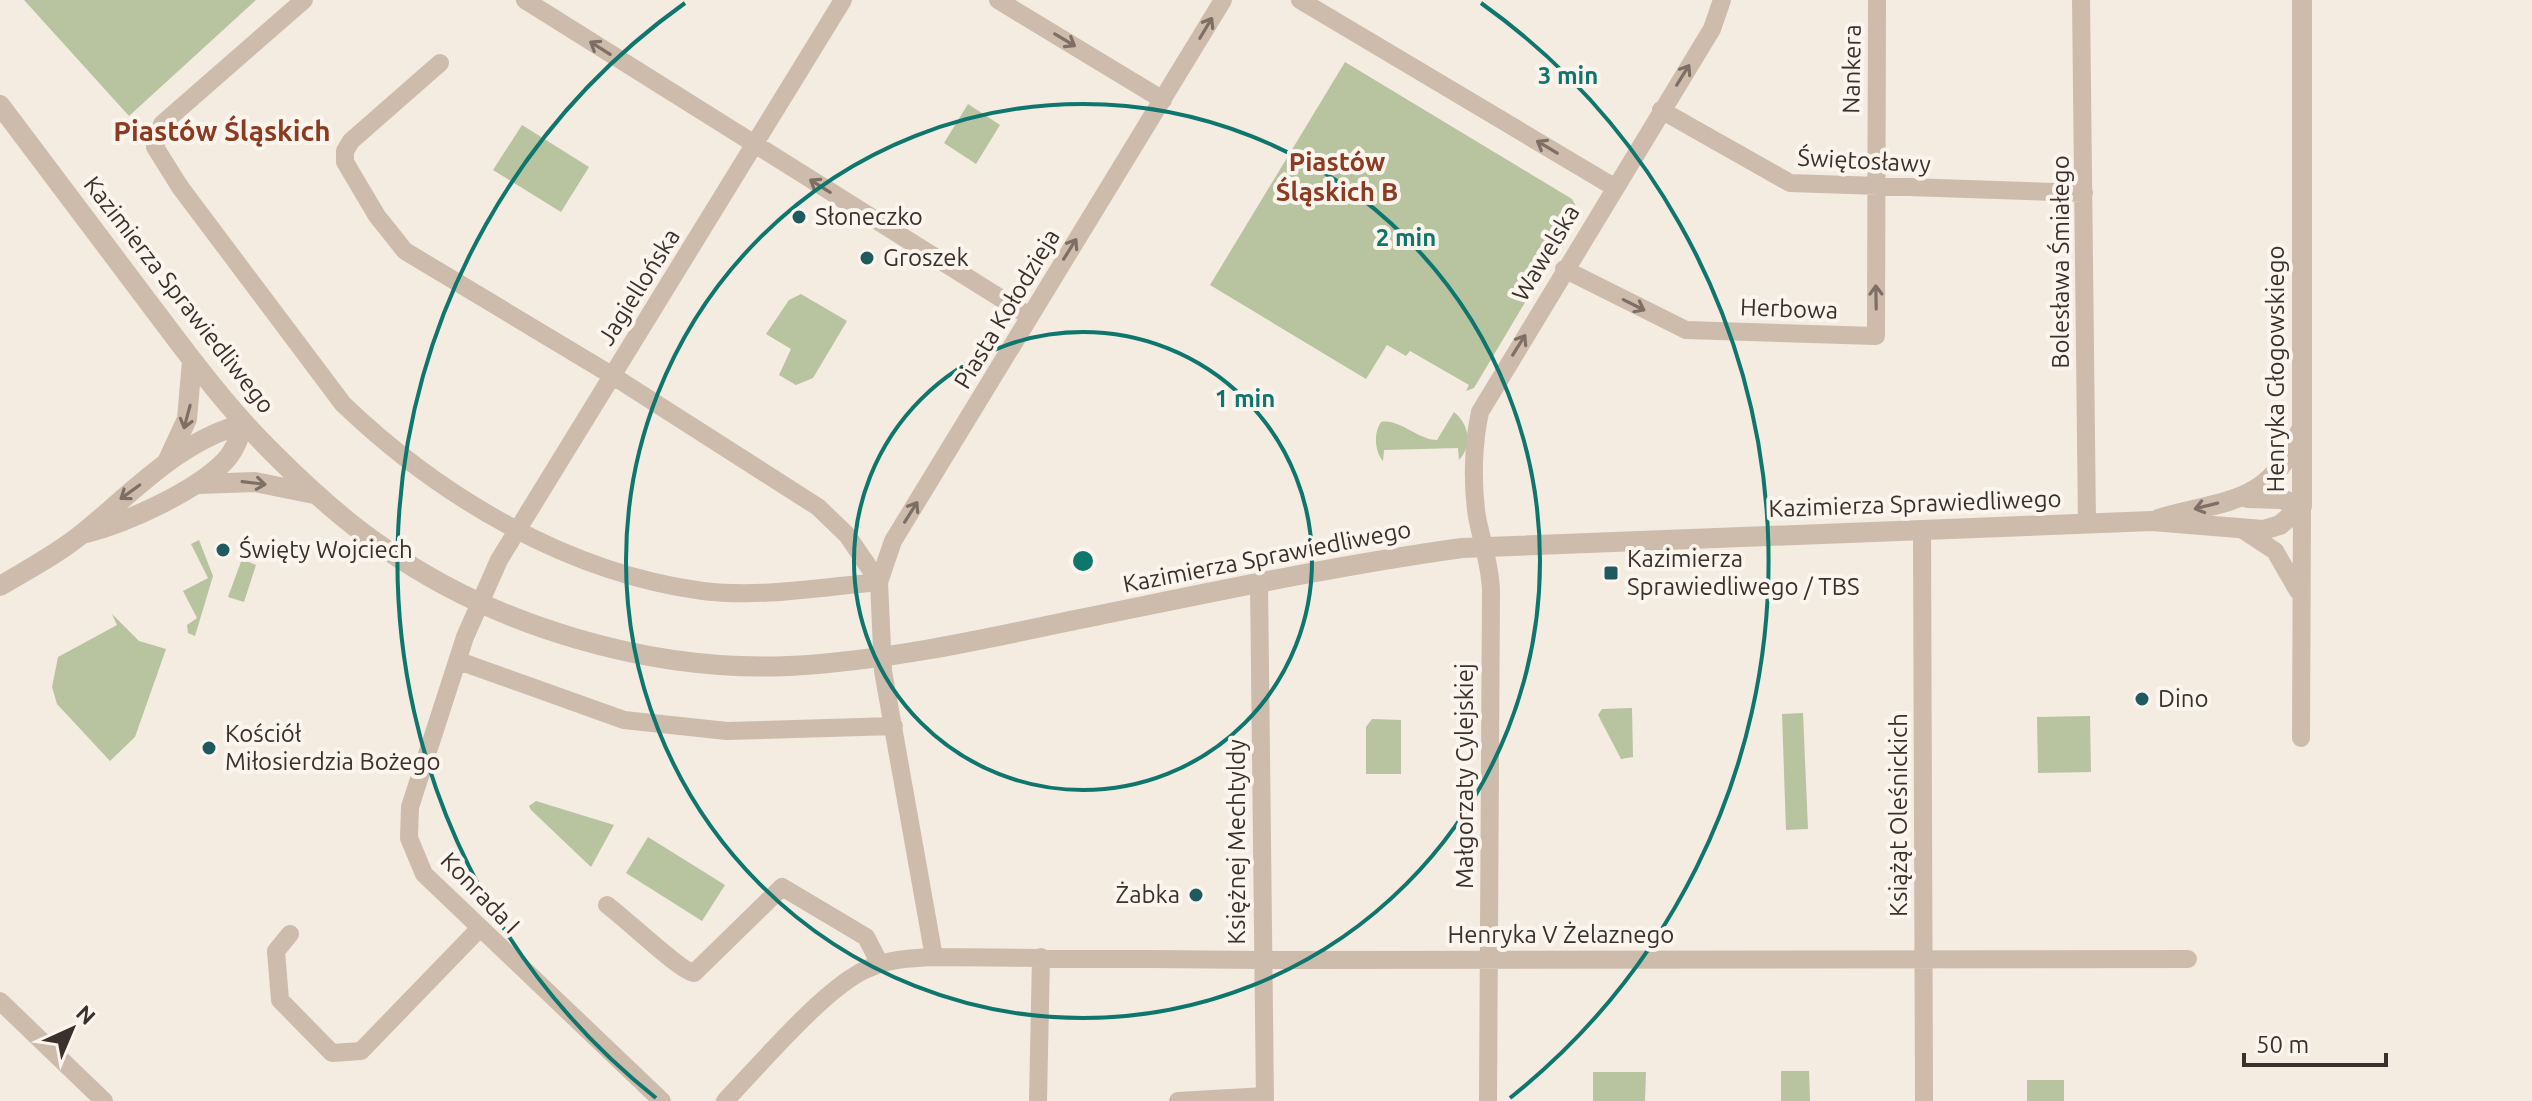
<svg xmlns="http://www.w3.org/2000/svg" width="2532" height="1101" viewBox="0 0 2532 1101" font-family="Ubuntu,sans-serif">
<rect width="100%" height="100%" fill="#f4ebe1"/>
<path fill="#b8c4a0" d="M24 0H256L129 116Z
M1345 62 1572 199 1579 212 1474 388 1466 391 1469 385 1410 351 1406 356 1387 345 1366 379 1210 285Z
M968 104 1000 125 976 164 944 143Z
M522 125 589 167 561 212 493 170Z
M801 294 847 321 813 378 796 385 779 375 791 349 766 334 789 300Z
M1454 412C1469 424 1473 445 1459 460L1458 448 1384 450 1383 461C1375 452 1373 433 1381 422 1399 418 1418 440 1437 440Z
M199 540 213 576 195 636 188 633 187 625 197 618 183 591 208 578 191 544Z
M242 559 256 565 244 602 228 597Z
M112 614 139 641 166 649 135 737 110 761 57 704 52 687 58 657 117 625Z
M1632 708 1633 757 1621 759 1598 715 1602 709Z
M1803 713 1808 829 1786 830 1782 714Z
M2090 716 2091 772 2038 773 2037 717Z
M1372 719 1401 720V774H1366V727Z
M536 801 614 825 591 867 531 810 529 806Z
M648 837 725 885 702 921 626 873Z
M1781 1071H1809L1810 1101H1781Z
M1593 1072H1646L1645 1101H1593Z
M2027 1080H2064V1101H2027Z"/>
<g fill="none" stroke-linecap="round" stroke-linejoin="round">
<path stroke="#cdbbac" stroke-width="18" d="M304 0 162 124 155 147 180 187 343 404C440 497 568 573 703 591 761 598 822 587 879 582
M525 0 1029 316
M998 0 1163 100
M1300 0 1614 187
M2081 0 2087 524
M440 63 351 141 345 151V162L377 216 405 251 613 376 818 507 847 535 879 582
M1661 110 1790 183 2084 193
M1564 269 1686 330 1876 336 1877 0
M1922 529 1924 1101
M2243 530 2275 551 2298 591
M1259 582 1265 1101
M459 661 624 720 727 731 894 726
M2301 738 2302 506
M607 905C624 917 681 972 694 973L782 887 866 937 880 964
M290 934 276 951 280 1000 332 1053 361 1051 480 928
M934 957 1262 960 2188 959
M0 1001 104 1101
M662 1101 424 874 409 838 410 807 465 637 499 560 843 0
M725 1101C759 1066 825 987 867 969 888 959 911 958 934 957L883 671 879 582 893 541 1223 0
M1038 1101 1041 957
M1178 1101 1265 1096
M1488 1101 1491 590C1490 564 1482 542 1477 517 1472 484 1473 444 1480 412L1712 29 1722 0"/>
<path stroke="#cdbbac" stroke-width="20" d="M0 105C49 171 99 237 149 303 188 355 227 408 274 454 308 488 344 521 384 548 497 627 651 672 789 666 885 661 981 640 1075 620 1204 594 1332 566 1462 548L2152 521 2263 530 2280 525 2302 506
M168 460 187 419 192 361
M199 484 255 482 314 494
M2247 498 2281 499 2302 506
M2302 506V0
M2158 519C2223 500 2271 505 2299 433
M86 533C126 523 194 492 224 462 234 452 239 438 244 424
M0 586C27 570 59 553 83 533 131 494 181 439 244 424"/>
</g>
<defs><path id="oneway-shaft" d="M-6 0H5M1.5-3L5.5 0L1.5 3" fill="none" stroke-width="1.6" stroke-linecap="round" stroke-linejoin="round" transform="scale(2)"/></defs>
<g stroke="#7d6f65">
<use href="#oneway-shaft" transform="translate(1206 28) rotate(-59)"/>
<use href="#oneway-shaft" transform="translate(1065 40) rotate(31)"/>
<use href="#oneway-shaft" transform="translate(600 48) rotate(-148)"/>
<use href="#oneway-shaft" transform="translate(1683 75) rotate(-58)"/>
<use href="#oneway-shaft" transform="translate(1547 147) rotate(-149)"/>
<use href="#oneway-shaft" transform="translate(820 186) rotate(-148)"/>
<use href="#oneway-shaft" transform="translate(1070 249) rotate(-58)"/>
<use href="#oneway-shaft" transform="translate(1876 297) rotate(-91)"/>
<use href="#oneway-shaft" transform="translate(1634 305) rotate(27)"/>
<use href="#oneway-shaft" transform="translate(1519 345) rotate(-58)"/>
<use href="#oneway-shaft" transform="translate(187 417) rotate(105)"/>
<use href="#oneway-shaft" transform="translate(254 483) rotate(7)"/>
<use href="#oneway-shaft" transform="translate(130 492) rotate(144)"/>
<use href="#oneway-shaft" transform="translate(2206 506) rotate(166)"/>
<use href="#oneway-shaft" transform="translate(911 512) rotate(-58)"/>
</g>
<g fill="none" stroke="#0f766e" stroke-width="4">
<circle cx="1083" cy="561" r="229"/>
<circle cx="1083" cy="561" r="457"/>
<path d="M656 1098A686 686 0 0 1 685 3M1481 3A686 686 0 0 1 1510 1098"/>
</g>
<g fill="#1f5a5e" stroke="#fbf5ee" stroke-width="3">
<circle cx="799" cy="217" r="8"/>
<circle cx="867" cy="258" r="8"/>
<circle cx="223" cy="550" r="8"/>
<rect x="1603" y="565" width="16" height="16" rx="4"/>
<circle cx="2142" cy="699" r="8"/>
<circle cx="209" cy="748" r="8"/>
<circle cx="1196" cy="895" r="8"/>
</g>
<g text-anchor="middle" stroke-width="8" stroke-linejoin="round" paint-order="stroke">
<g font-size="24" fill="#3b302b" stroke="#fbf5ee">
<text transform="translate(1852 69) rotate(-89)" y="8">Nankera</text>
<text transform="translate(1864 161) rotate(3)" y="8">Świętosławy</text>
<text transform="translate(1546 253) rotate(-59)" y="8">Wawelska</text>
<text transform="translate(2061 262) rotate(-90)" y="8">Bolesława Śmiałego</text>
<text transform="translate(639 287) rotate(-58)" y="8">Jagiellońska</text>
<text transform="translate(179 295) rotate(52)" y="8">Kazimierza Sprawiedliwego</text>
<text transform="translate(1007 309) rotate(-59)" y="8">Piasta Kołodzieja</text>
<text transform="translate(1789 309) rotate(2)" y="8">Herbowa</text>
<text transform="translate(2276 369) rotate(-90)" y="8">Henryka Głogowskiego</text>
<text transform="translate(1915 504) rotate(-2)" y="8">Kazimierza Sprawiedliwego</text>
<text transform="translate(1267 557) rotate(-11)" y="8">Kazimierza Sprawiedliwego</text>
<text transform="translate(1465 776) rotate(-90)" y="8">Małgorzaty Cylejskiej</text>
<text transform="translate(1899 815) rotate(-90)" y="8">Książąt Oleśnickich</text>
<text transform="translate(1237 842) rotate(-90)" y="8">Księżnej Mechtyldy</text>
<text transform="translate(480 893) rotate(46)" y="8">Konrada I</text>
<text x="1561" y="943">Henryka V Żelaznego</text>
</g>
<g font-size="24" fill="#3b302b" stroke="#fbf5ee" text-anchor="start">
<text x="815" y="225">Słoneczko</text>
<text x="883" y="266">Groszek</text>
<text x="239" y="558">Święty Wojciech</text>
<text x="1627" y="567">Kazimierza<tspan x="1627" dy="28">Sprawiedliwego / TBS</tspan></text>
<text x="2158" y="707">Dino</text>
<text x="225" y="742">Kościół<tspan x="225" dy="28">Miłosierdzia Bożego</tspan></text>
<text x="1180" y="903" text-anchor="end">Żabka</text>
</g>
<g font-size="26" font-weight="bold" fill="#8c3b22" stroke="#fbf5ee">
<text x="1337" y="171">Piastów<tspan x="1337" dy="30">Śląskich B</tspan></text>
</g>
<g font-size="28" font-weight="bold" fill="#8c3b22" stroke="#fbf5ee">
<text x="222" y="141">Piastów Śląskich</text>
</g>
</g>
<circle cx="1083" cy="561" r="12" fill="#0f766e" stroke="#fbf5ee" stroke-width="4"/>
<g font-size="24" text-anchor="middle" font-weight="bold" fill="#0f766e" stroke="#fbf5ee" stroke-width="8" stroke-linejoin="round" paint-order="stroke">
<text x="1568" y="84">3 min</text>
<text x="1406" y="246">2 min</text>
<text x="1245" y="407">1 min</text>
</g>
<g transform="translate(72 1029) rotate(44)" stroke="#fbf5ee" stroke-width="6" paint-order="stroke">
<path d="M0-6L14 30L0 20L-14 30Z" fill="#3b302b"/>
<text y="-12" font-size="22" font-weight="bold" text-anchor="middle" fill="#3b302b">N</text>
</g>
<path d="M2244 1053v12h142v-12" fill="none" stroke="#3b302b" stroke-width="4"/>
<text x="2256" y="1053" font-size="24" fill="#3b302b" stroke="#fbf5ee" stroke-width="6" paint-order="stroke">50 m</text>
</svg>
